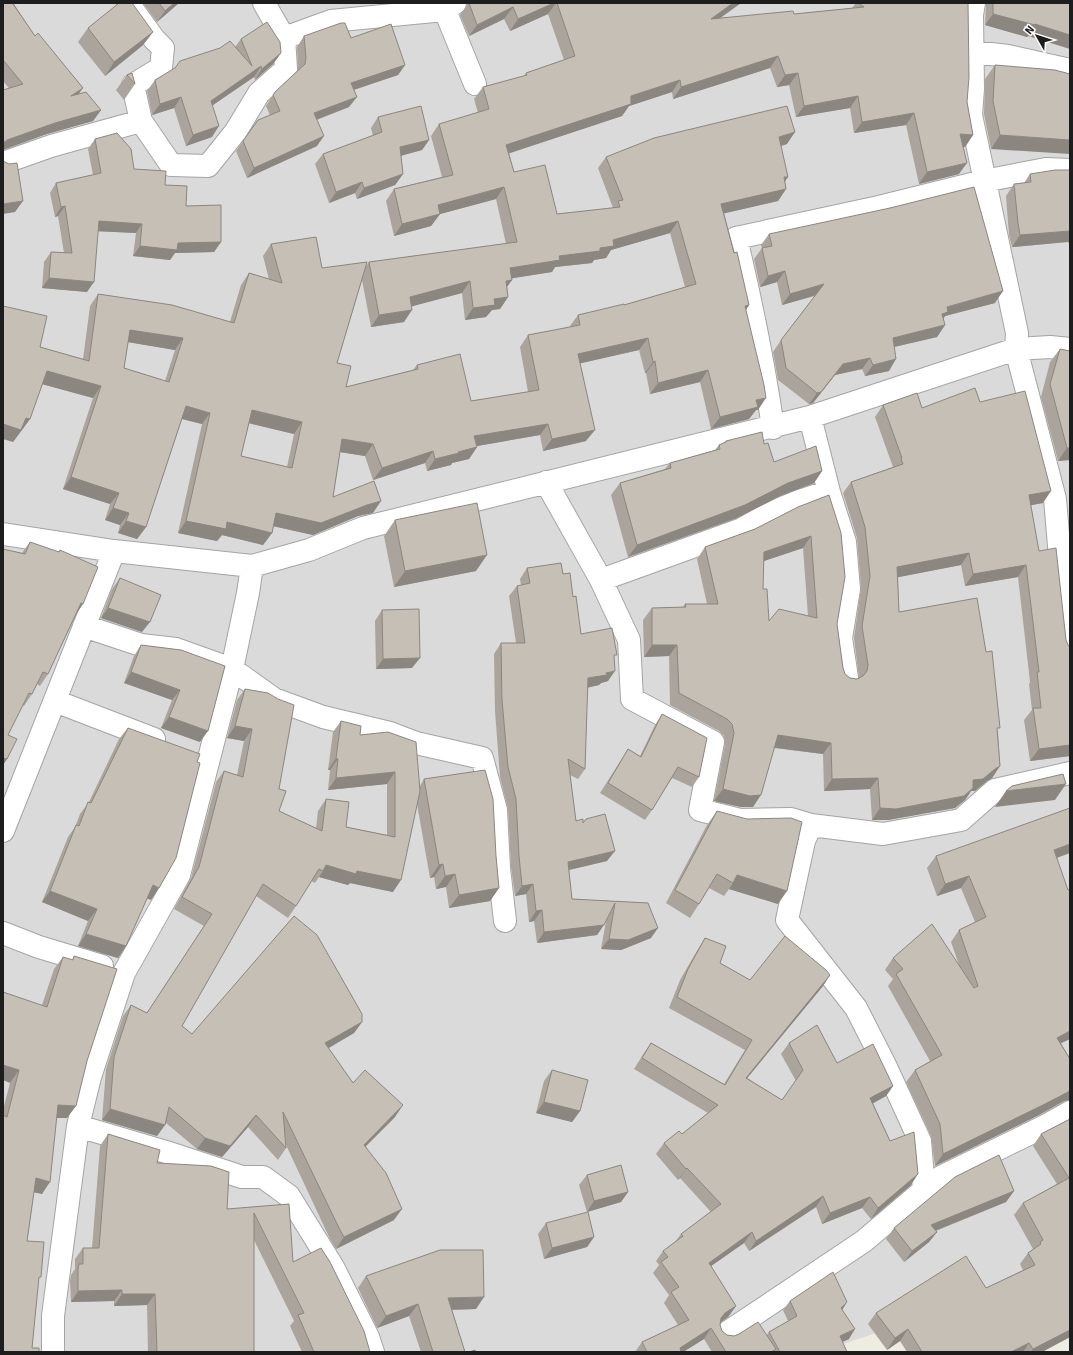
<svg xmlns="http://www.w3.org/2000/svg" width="1073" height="1355" viewBox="0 0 1073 1355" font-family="Signika,sans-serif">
<rect width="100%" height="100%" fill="#efece2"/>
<path fill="#dbdada" d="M3 3H1070V1267L820 1352H3Z"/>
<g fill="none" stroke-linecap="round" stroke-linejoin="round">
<defs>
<path id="street" d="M128 3 154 39 163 48 161 68 133 85 141 121
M264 3 284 38
M442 3 475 84
M974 3 972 15 973 89 971 115 1017 333 1016 349 1055 499 1062 581 1070 650
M973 52 1008 56 1070 70
M3 163 51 146 141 121 171 165 208 166 236 131 259 93 286 69 284 38 331 21 444 10 455 3
M810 417 829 492 845 542 849 589 841 638 847 678
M773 428C764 364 751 301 736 238L879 207 984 181 1046 169 1070 170
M546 482 601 580 629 640 632 699 713 742 700 810 740 820 791 819 811 825 883 834 961 820 995 790 1070 773
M3 534 114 551 252 566 309 550 363 528 810 417 1016 349 1050 347 1070 349
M601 580 742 529C769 513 799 499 829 492
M84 626 141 645 176 649 232 669 274 699 323 717 390 733 416 743 482 758 496 810 499 868 505 921
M55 701 154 739
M3 831 114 551
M3 933 39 947 102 966
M78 1126 166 1152 242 1177H263L289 1196 333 1267 368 1337 373 1352
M924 1190 941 1177 1043 1127 1070 1112
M725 1334 864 1241 924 1190 920 1141 886 1067 856 1008 787 920 804 841 811 825
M53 1352V1316L78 1126 90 1077 124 973 179 875 232 669 248 593 252 566"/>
</defs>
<use href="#street" stroke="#a4a4a4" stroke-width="24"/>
<use href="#street" stroke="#fff" stroke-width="22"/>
</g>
<path fill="#aaa49c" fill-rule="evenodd" d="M3 3H15L14 4 35 36 83 88 78 94 101 110 93 121 47 134 3 81Z
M143 3H179L157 22Z
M467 3H741L720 18 794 14 852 8 856 3H968L967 102 973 135 965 147H963L959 174 919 184 906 125 854 133 850 108 796 117 789 85 777 87 770 68 673 99 672 92 629 106 622 116 509 153 514 172 557 214 613 208 598 168 606 157 787 144 781 146 785 181 786 189 778 201 724 213 749 305 746 310 758 410H756L749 419 711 429 700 382 650 394 646 373H645L639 350 580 363 586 441 543 451 540 435 477 446V447L469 459 452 463 451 465 427 471 425 463 373 480 365 456 340 452 333 497 373 513 358 516 313 535 273 526 272 533 263 545 222 535 217 541 178 533 202 424 182 419 146 527 137 539 118 533 120 525 105 520 110 504 63 489 93 398 42 384 30 419 13 442 40 347 83 359 90 306 98 294 230 322 241 285 249 273 269 279 263 256 271 244 322 268 366 266 369 262 506 244 496 199 440 214 431 226 394 236 386 201 394 189 442 177 431 136 439 124 478 113 474 99 483 87 524 76 526 73 564 60 548 14 510 31 504 19 469 36 460 15 467 5ZM670 233 685 287 624 305 578 315 570 326V327L528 335 520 347 528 392 471 401 417 365 413 370 346 387 337 363 362 280 371 327 404 322 412 306 462 293 465 320 486 317 492 310 500 309 508 297 507 287 512 280 511 278 552 272 555 267 592 263 594 260 606 258 611 250ZM128 342 175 350 165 381 124 368ZM249 423 294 434 287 467 241 456Z
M986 3H1070L1027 37 985 25Z
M88 28 153 32 143 45 105 76 78 42Z
M304 36 351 38 405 65 398 75 354 90 349 107 317 120V146L247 178 236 151 258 120 270 115 266 106 269 101 276 91 298 70 297 47Z
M241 39 281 53 273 64 255 80 254 77 212 105V137L186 146 174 108 152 115 147 91 155 80 235 47Z
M995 65 1070 74 991 149 984 114 985 79Z
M127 75 135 84 124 100 116 90Z
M378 117 429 140 422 150 401 156 403 174 395 185 357 199 355 193 329 203 315 164 323 154 373 136 371 128Z
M95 139 134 169 165 185 221 242 214 252 175 253 170 260 133 256 136 233 98 231 87 292 42 288 44 262 51 252 64 253 58 216 55 217 50 193 56 183 93 175 88 149Z
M1030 174 1067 242 1012 247 1009 235 1006 196 1014 184 1024 183Z
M769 234 995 303 945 316 943 319 945 325 937 337 894 347 889 371 865 376 862 369 835 375 813 403 809 404 778 380 773 352 781 340 815 296 782 305 777 282 760 287 754 259 762 248 761 245Z
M1060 349 1070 351V460L1058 461 1041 397 1050 362Z
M980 402 1043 503 1031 505 1070 756 1030 761 1024 720 1032 710 1029 684 1030 682 1018 577 965 586 961 565 898 577 899 612 998 732 1000 766 992 778 987 781 975 791H971L965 800 955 808 888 820H872L870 789 824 791 823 754 774 748 753 807H741L714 801 725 744 724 736 719 731 670 705 669 656 644 657 643 620 652 608 683 607 685 604H707L697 559 705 547 755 529 829 495 837 624 843 668 845 674 850 678 857 679 859 678 854 638 861 588 857 538 843 493 851 482 893 467 875 417 883 405 922 408ZM803 548 808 616 769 621 763 589V561Z
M726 441 764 444 774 462 822 471 814 483 780 496 737 518 628 557 611 495 620 483 665 469 670 463 715 450 719 445 724 443Z
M395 520 476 571 394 587 384 536Z
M30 542 58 552 60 550 77 613 48 674 40 686 37 684 32 694 24 706 22 705 8 735 7 759 3 765V549L22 553Z
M527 568 563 574 573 597 581 634 614 659 608 681 601 683 599 685 587 688 585 769 578 779 570 775 576 821 583 822 607 861 569 870 572 899 648 903 651 938 621 950 601 949 606 921 597 935 537 943 534 921 529 922 526 894 515 896 511 867 508 809 500 777 495 711 494 654 501 643H516L509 596 517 586 521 585 520 579Z
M120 578 142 632 101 618 112 589Z
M382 610 412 668 376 669 375 621Z
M141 645 181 650 200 742 161 728 172 700 124 683 134 656Z
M245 689 279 789V811L316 828 318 811 326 799 346 827 387 835V784L328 790 330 770H328L333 732 341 721 360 735 420 786 424 779 496 856 499 888 490 901 449 908 446 887 436 889 434 877 430 878 417 804 393 892 350 883 348 885 319 877 315 883 311 881 296 906 288 918 256 896 182 1026 192 1034 362 1022 354 1033 328 1048 353 1083 395 1117 366 1146 394 1220 336 1249 330 1239 286 1145V1148L278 1160 248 1127 222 1157 197 1149 166 1123 157 1136 102 1120 106 1069 123 1016 131 1005 147 1013 204 926 174 909 191 878 216 782 224 771 237 775 244 741 227 738 237 700Z
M662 714 699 777 692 787 672 778 652 810 645 820 600 793 628 749 640 756 655 725Z
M128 728 197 762 151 900 147 898 126 946 118 958 78 946 88 921 42 902 68 837 75 827 80 814 89 802 119 739Z
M717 811 778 904 729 889 724 896 709 888 699 904 690 918 666 903 707 825Z
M936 856 1057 858 1070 1039 1061 1043 1070 1059V1100L1064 1101 1037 1116 935 1166 931 1136 906 1082 915 1070 930 1061 888 986 893 979 885 970 893 958 959 965 951 942 959 930 975 922 961 888 937 896 927 868Z
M705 938 720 963 750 980 830 975 823 986 747 1078 782 1100 796 1081 781 1054 789 1043 893 1086 886 1096 873 1103 890 1141 911 1185 871 1219 862 1208 822 1224 816 1207 749 1251 744 1243 711 1266 736 1306 728 1317 721 1322 720 1325 722 1331 727 1335 734 1336 767 1335 769 1332 788 1321 783 1310 790 1301 842 1310 849 1339 842 1342 847 1352H712L704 1339 683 1352H635L642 1342 678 1325 664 1303 669 1295 653 1273 659 1265 656 1261 663 1251 675 1242 681 1234 711 1212 680 1178 678 1180 656 1154 664 1143 682 1134 708 1113 634 1069 644 1053 651 1043 724 1084 745 1050 669 1008 680 980 698 949Z
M74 956 67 1118H56L42 1194 34 1192 27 1241 38 1281 32 1348 3 1352V1110L10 1083 42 1005 54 969 63 957 72 960Z
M552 1070 580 1111 572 1122 536 1113 544 1081Z
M1070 1119V1337L1042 1352H907L900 1341 887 1350 868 1324 876 1313 986 1288 1023 1270 1020 1264 1028 1253 1033 1249 1014 1215 1023 1203 1057 1184 1033 1146 1041 1134Z
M108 1134 157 1163 227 1209 289 1204 293 1262 370 1352H302L290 1326 294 1321 254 1240V1352H148L147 1305 114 1306V1301L71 1302 70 1281 71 1275 75 1269V1259L83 1248H92L100 1146Z
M587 1175 628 1192 621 1202 587 1212 579 1185Z
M1014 1191 1006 1202 936 1231 937 1232 929 1242 904 1262 886 1239 894 1228Z
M546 1223 594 1237 587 1247 544 1259 538 1234Z
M366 1276 476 1309 452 1310 465 1352H421L409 1316 377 1328 358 1288Z"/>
<path fill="#8b867f" d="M174 3H179L157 22 165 11Z
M554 3H556L548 14 510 31 518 19Z
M733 3H741L702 31 711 19Z
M513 7 504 19 469 36 477 25Z
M993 14 1035 24 1070 35V49L1028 36 1027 37 985 25Z
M153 32 143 45 105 76 114 62Z
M281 53 273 64 255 80 262 69Z
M778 56 770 68 673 99 681 87Z
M405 65 398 75 344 93 351 83Z
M261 66 254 77 203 112 211 101Z
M798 73 789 85 777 87 785 75Z
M680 80 672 92 629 106 622 116 498 157 506 145 631 96Z
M83 88 75 99 71 96Z
M858 96 850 108 796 117 804 106Z
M181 97 174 108 152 115 160 104Z
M357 97 349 107 307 123 314 113Z
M101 110 93 121 47 134 3 150V143L7 140 55 123Z
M914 113 906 125 854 133 862 122Z
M219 126 212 137 186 146 193 135Z
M795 132 787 144 771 149 779 137Z
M960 134 973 135 965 147 952 146Z
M1000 135 1070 140V154L991 149Z
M324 136 317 146 247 178 254 168Z
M429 140 422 150 392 158 400 147Z
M967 163 959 174 919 184 927 172Z
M403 174 395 185 357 199 364 188Z
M784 177H788L780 189Z
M362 182 355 193 329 203 336 192Z
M504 187 496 199 429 217 438 205Z
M786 189 778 201 713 216 721 204Z
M23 201 15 212 3 214V204Z
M65 206 58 216 55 217 61 207Z
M440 214 431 226 394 236 402 224Z
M99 221 142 224 136 233 92 231Z
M678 221 670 233 611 250 606 258 594 260 592 263 555 267 552 272 502 280 510 268 559 256 600 248 613 240Z
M1070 231V243L1067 242 1012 247 1020 235Z
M221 242 214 252 175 253 170 260 133 256 140 246 178 243Z
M785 271 777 282 760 287 768 276Z
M49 278 94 282 87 292 42 288Z
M512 280 503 292 506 281Z
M470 281 462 293 402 309 410 297Z
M824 284 816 295 782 305 790 294Z
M1003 291 995 303 945 316 940 323 934 325 947 307Z
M508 297 500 309 492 310 486 317 465 320 473 308 494 299Z
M749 305 741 317 745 306Z
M412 310 404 322 371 327 379 315Z
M945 325 937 337 885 349 893 338Z
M130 330 183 338 175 350 121 341Z
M648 338 639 350 569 366 578 354Z
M870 358 862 369 835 375 813 403 809 404 817 393 843 364Z
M896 359 889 371 865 376 873 365Z
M655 361 646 373H645L653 362Z
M708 370 700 382 650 394 658 383Z
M47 371 101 386 93 398 38 383Z
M766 398 758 410H756L749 419 711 429 720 417 756 400Z
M186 406 210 413 202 424 178 418Z
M252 410 302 422 294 434 244 422Z
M26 418 30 419 13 442 3 439V424Z
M548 424 540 435 466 448 474 436Z
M595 430 586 441 543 451 552 439Z
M342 439 373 444 365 456 333 451Z
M477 447 469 459 452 463 451 465 427 471 435 459 458 452Z
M1067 448H1070V460L1058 461Z
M433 451 425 463 373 480 382 468Z
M822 471 814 483 780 496 737 518 628 557 637 545 788 483Z
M71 477 119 493 110 504 63 489Z
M1051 491 1043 503 1021 507 1029 495Z
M381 501 373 513 358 516 313 535 268 525 276 513 367 505Z
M113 508 129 513 120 525 105 520Z
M126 521 146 527 137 539 118 533Z
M186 521 227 522 272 533 263 545 222 535 217 541 178 533Z
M811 536 803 548 755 564 764 552Z
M969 553 961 565 889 579 897 567Z
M487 555 476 571 394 587 405 571Z
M1026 565 1018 577 965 586 973 574Z
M81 603 83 604 75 616Z
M108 608 150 622 142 632 101 618Z
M652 645H677L669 656 644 657Z
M420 658 412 668 376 669 383 659Z
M615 671 608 681 601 683 599 685 580 689 588 678 606 673Z
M131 672 180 690 172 700 124 683Z
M169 717 208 731 200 742 161 728Z
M235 726 252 729 244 741 227 738Z
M778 735 831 743 823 754 769 747Z
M1070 745V756L1030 761 1039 749Z
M3 758 7 759 3 765Z
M336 758 338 759 330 770H328Z
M1000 766 992 778 987 781 975 791H971L965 800 955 808 888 820H872L880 808 973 780Z
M395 772 387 784 328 790 336 778Z
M878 778 870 789 824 791 832 779Z
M1066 784 1055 800 995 807 1006 791Z
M723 789 761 795 753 807H741L714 801Z
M1070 844V853L1046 862 1054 850Z
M615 851 607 861 560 872 568 862Z
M443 864 434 877 430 878 439 865Z
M326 865 357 871 401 880 393 892 350 883 348 885 319 877 323 871Z
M455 874 446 887 436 889 445 876Z
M737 875 787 891 778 904 729 889 733 883Z
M969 876 961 888 937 896 945 884Z
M533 884 526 894 515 896 522 886Z
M153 885 159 888 151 900 144 897Z
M499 888 490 901 449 908 459 895Z
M50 891 97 909 88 921 42 902Z
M542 910 534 921 529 922 536 911Z
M604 925 597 935 537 943 544 932Z
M658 928 651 938 621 950 601 949 609 939Z
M86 934 126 946 118 958 78 946Z
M830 975 823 986 739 1088 746 1078Z
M362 1022 354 1033 317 1055 325 1043Z
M1070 1031V1039L1049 1049 1057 1038Z
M3 1065 19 1070 10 1083 3 1080Z
M893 1086 886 1096 863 1109 870 1098Z
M1070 1091V1100L1064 1101 1037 1116 935 1166 943 1154Z
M544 1102 580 1111 572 1122 536 1113Z
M58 1105 76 1106 67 1118H49Z
M403 1105 395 1117 356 1156 364 1145Z
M110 1109 165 1125 157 1136 102 1120Z
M256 1115 248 1127 222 1157 197 1149 205 1138Z
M687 1168 680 1178 678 1180 686 1169Z
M918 1174 911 1185 871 1219 878 1208Z
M36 1178 50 1182 42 1194 28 1191Z
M1014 1191 1006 1202 924 1235 931 1225Z
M628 1192 621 1202 587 1212 594 1201Z
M823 1196 816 1207 749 1251 756 1241Z
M870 1197 862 1208 822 1224 830 1213Z
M402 1209 394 1220 336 1249 344 1237Z
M752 1232 744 1243 701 1273 709 1263Z
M937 1232 929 1242 904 1262 912 1251Z
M594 1237 587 1247 544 1259 552 1248Z
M122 1290 114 1301 71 1302 78 1291Z
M122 1294H155L147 1305 114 1306Z
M484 1297 476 1309 440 1310 448 1298Z
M847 1302 841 1312V1308Z
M418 1304 409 1316 377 1328 386 1316Z
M736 1306 728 1317 718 1324 721 1318 725 1313Z
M711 1328 704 1339 683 1352H677L680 1348Z
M855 1329 849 1339 833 1346 840 1336Z
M908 1329 900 1341 887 1350 895 1338Z
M1070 1330V1337L1042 1352H1031L1033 1349Z
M1029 1343 1023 1352H1011Z"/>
<path fill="#c6bfb5" stroke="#8b867f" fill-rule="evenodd" d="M3 3H14L13 4 35 36 38 33 83 88 71 96 86 92 101 110 55 123 7 140 3 143V90L23 84 3 60Z
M119 3H132L153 32 114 62 88 28Z
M159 3H174L165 11Z
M469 3H554L518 19 513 7 477 25Z
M557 3H733L711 19 793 11 794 14 864 7 858 3H968L969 77 967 102 973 135 960 134 967 163 927 172 914 113 862 122 858 96 804 106 798 73 785 75 778 56 681 87 680 80 631 96V104L506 145 514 172 545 165 557 214 620 207 618 201 623 200 606 157 654 138 787 106 795 132 779 137 788 177H784L786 189 721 204 734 253 737 252 749 305 745 306 764 385 766 398 756 400 758 407 720 417 708 370 658 383 655 361 653 362 648 338 578 354 595 430 552 439 548 424 474 436 477 447 458 452 459 453 435 459 433 451 382 468 373 444 342 439 333 497 374 481 381 501 367 505 321 523 276 513 272 533 227 522 226 529 186 521 210 413 186 406 146 527 126 521 129 513 113 508 119 493 71 477 101 386 47 371 30 419 26 418 21 430 3 424V306L47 316 40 347 89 361 98 294 172 305 234 323 249 273 282 283 271 244 316 237 322 268 367 262 337 363 351 366 346 387 418 369 417 365 460 354 471 401 539 390 528 335 580 325 578 315 624 304V305L696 284 678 221 613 240 614 246 600 248V251L559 256 560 260 510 268 512 280 506 281 508 297 494 299 495 305 473 308 470 281 410 297 412 310 379 315 369 262 517 242 504 187 438 205 440 214 402 224 394 189 453 175 439 124 489 109 483 87 527 75 526 73 575 56ZM130 330 183 338 169 382 124 368ZM252 410 302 422 292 468 241 456Z
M993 3H1070V35L1035 24V25L993 14Z
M267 22 280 42 281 53 262 69 261 66 211 101 219 126 193 135 181 97 160 104 155 80 175 68 180 61 220 48 230 41 252 66 241 39Z
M341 23H345L351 38 391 24 405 65 351 83 357 97 314 113 324 136 254 168 243 141 258 120 280 111 273 95 276 91 305 64 306 58 304 36Z
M995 65 1055 70 1070 74V140L1000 135 993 101Z
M132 73 135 84 127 75Z
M421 106 429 140 400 147 403 174 364 188 362 182 336 192 323 154 382 132 378 117Z
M117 133 131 149 134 169 166 171 165 185 187 186 186 206 221 205V242L178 243 177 250 140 246 142 224 99 221 94 282 49 278 51 252 72 253 65 206 61 207 56 183 101 173 95 139Z
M3 161 9 164 17 163 23 201 3 204Z
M1055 170H1070V231L1020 235 1018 223 1014 184 1031 182 1030 174Z
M974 187 1003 291 947 307 948 312 942 314 945 325 893 338 896 359 873 365 870 358 843 364 821 392 817 393 786 368 781 340 824 284 790 294 785 271 768 276 762 248 772 246 769 234 890 208Z
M1060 349 1070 351V448H1067L1050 384Z
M975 388 980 402 1025 391 1051 491 1029 495 1039 551 1056 548 1066 640 1068 645 1070 647V745L1039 749 1033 708H1041L1037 672H1039L1026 565 973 574 969 553 897 567 899 612 977 598 986 652 992 651 1000 728H997L1000 766 995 769 983 779 973 780V788L964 796 896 809 880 808 878 778 832 779 831 743 778 735 761 795 750 796 723 789 734 733 732 724 727 719 679 693 677 645H652V608L686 607 685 604H718L705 547 755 529 798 507 829 495 841 533 845 577 837 624 843 668 845 674 850 678 857 679 863 676 867 671 868 665 862 626 870 576 865 527 851 482 903 464 901 459 902 458 883 405 917 393 922 408ZM811 536 817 618 779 609 769 621 767 589H763L764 552Z
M762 432 764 444 768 443 774 462 816 446 822 471 788 483 745 505 637 545 620 483 671 468 670 463 720 449 719 445 726 442V441Z
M477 503 487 555 405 571 395 520Z
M30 542 59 552 60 550 98 567 83 604 81 603 48 674 43 672 32 694 29 693 8 735 17 739 7 759 3 758V549L25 554Z
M561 563 563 574 570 573 573 597 576 596 581 634 612 628 617 655H614L615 671 606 673 607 675 588 678 585 769 568 759 576 821 583 819V823L586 819 605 814 615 851 568 862 572 899 648 903 658 928 628 940 609 939 615 903 604 925 544 932 542 910 536 911 533 884 522 886 519 856 516 799 508 767 502 700 501 643H525L517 586 530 583 527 568Z
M120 578 161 595 150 622 108 608Z
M419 609 420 658 383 659 382 610Z
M141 645 181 650 225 666 208 731 169 717 180 690 131 672Z
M245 689 268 693 278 699 294 705 279 789 286 791 279 811 322 831 326 799 349 802 346 827 395 837V772L336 778 338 759 336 758 341 721 361 726 360 735 388 732 416 742 420 791 401 880 357 871 356 874 326 865 323 871 319 869 296 906 263 884 182 1026 192 1034 294 916 317 935 362 1014V1022L325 1043 353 1083 365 1070 403 1105 364 1145 386 1173 402 1209 344 1237 339 1228 283 1112 286 1148 256 1115 230 1146 205 1138 169 1107 165 1125 110 1109 114 1057 131 1005 147 1013 212 914 182 897 199 867 224 771 243 777 252 729 235 726Z
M662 714 707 738 699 777 678 767 652 810 608 783 628 749 641 757Z
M128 728 200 754 197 762 200 763 176 858 159 888 153 885 126 946 86 934 97 909 50 891 76 825 79 826 88 802 91 803Z
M485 770 493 799 496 856 499 888 459 895 455 874 445 876 443 864 439 865 424 779Z
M1063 774 1066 784 1006 791 1012 786Z
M1070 808V844L1054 850 1068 890 1070 889V1031L1057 1038 1070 1059V1091L1045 1104 943 1154 940 1124 915 1070 942 1055 896 974 903 969 893 958 932 924 974 988 978 986 959 930 986 917 969 876 945 884 936 856Z
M717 811 747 819 791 818 802 822 787 891 737 875 733 883 717 874 699 904 675 890Z
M785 936 826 970 830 975 746 1078 782 1100 803 1070 789 1043 817 1025 837 1063 873 1044 893 1086 870 1098 890 1141 914 1132 918 1174 878 1208 870 1197 830 1213 823 1196 756 1241 752 1232 709 1263 736 1306 725 1313 721 1318 720 1325 722 1331 727 1335 734 1336 739 1334 758 1322 776 1349 771 1352H726L711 1328 680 1348 681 1352H647L642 1342 689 1320 671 1292 679 1287 661 1262 668 1257 663 1251 683 1236 681 1234 721 1204 687 1168 686 1169 664 1143 679 1131 682 1134 718 1105 642 1058 651 1043 725 1085 752 1040 677 997 688 969 705 938 726 946 720 963 750 980Z
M74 956 117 969 87 1061 76 1106 58 1105 50 1182 36 1178 27 1241 44 1242 41 1277H39L32 1348H39V1352H3V1115L7 1117 19 1070 3 1065V992L47 1007 63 957 73 960Z
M552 1070 588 1080 580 1111 544 1102Z
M1070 1119V1330L1033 1349 1029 1343 1011 1352H922L908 1329 895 1338 876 1313 966 1256 986 1288 1035 1265 1028 1253 1041 1244 1040 1242 1043 1240 1023 1203 1069 1178 1041 1134Z
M108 1134 160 1150 157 1163 211 1166 229 1172 227 1209 289 1204 293 1262 321 1248 330 1262 364 1331 370 1352H314L298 1315 304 1313 254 1213V1352H157L155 1294H122V1290L78 1291V1269L79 1264H83V1248H99Z
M999 1155 1014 1191 931 1225 937 1232 912 1251 894 1228 955 1177Z
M621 1165 628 1192 594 1201 587 1175Z
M588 1212 594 1237 552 1248 546 1223Z
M440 1250H483L484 1297 448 1298 465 1352H433L418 1304 386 1316 366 1276Z
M833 1272 847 1302 841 1308 855 1329 840 1336 847 1352H780L769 1332 797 1316 790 1301Z
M475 1350 476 1352H469Z"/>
<rect width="1073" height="1355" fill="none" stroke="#1d1d1d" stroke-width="8"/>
<g transform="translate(1037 36) rotate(309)" stroke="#ffffff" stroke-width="3" paint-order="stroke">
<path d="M0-3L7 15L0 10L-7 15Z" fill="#1d1d1d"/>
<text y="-6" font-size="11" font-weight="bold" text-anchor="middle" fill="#1d1d1d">N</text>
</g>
</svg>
